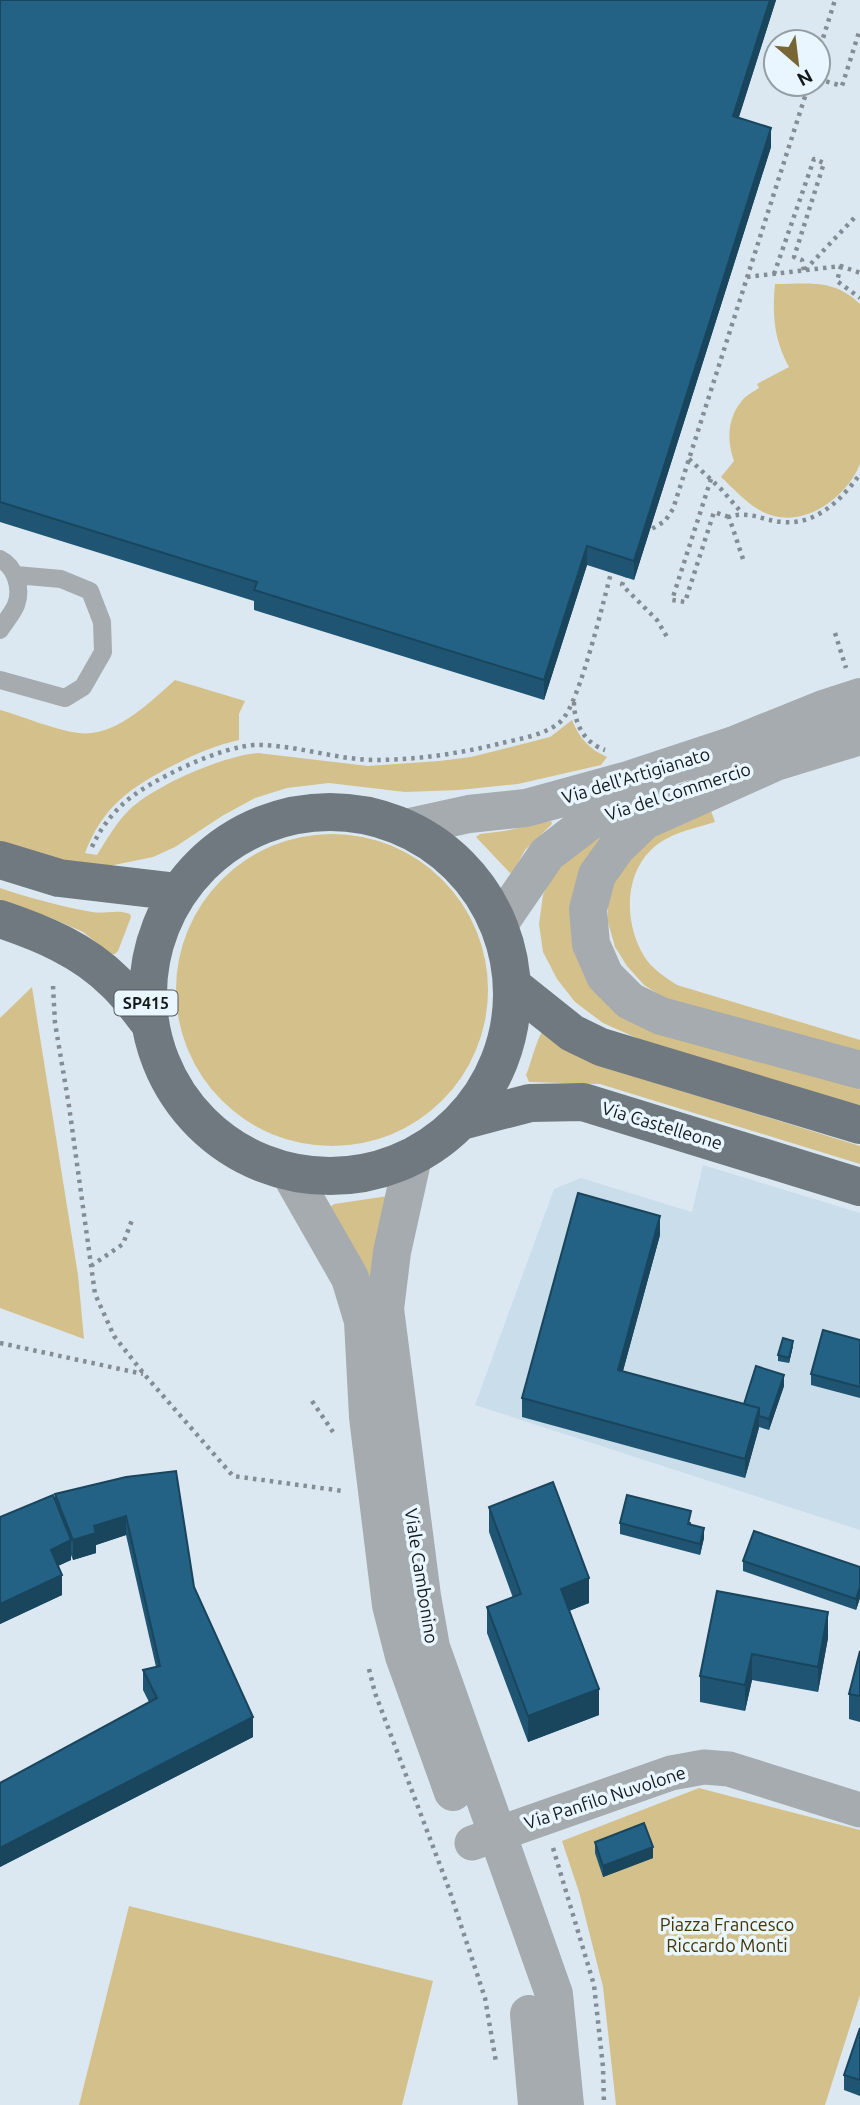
<svg xmlns="http://www.w3.org/2000/svg" width="860" height="2105" viewBox="0 0 860 2105" font-family="Ubuntu,sans-serif">
<rect width="100%" height="100%" fill="#dce8f1"/>
<path fill="#c9ddea" d="M703 1165 860 1213V1530L475 1405 554 1189 581 1178 692 1212Z"/>
<path fill="#d4c08a" d="M775 284C810 284 833 278 860 304V464C846 499 801 531 763 512 747 504 734 489 721 477L734 461C727 442 727 419 741 402 745 396 753 392 759 388L757 384 789 367C774 340 772 315 775 284Z
M175 680 245 701 239 714V740C214 746 197 753 174 765 131 787 103 806 85 853L97 855C107 839 116 823 129 810 154 786 224 755 258 753L368 766 439 761 471 757 550 737 572 720C579 738 589 749 607 757L601 765 518 784 459 790 405 792 329 783 287 788 255 798 222 816 175 847 153 857 109 866 70 864 0 842V710C25 717 52 729 78 733 115 738 150 702 175 680Z
M710 808 715 822C693 829 668 833 651 850 623 877 625 925 644 956 652 969 665 977 677 985L860 1040V1062L667 1000 644 985 627 966 615 947 608 922V896L615 873 641 838Z
M550 821 552 822 551 825 525 850 513 872 510 873 476 837 480 834 504 831Z
M603 827 598 980 860 1089V1110L657 1047 603 1023 575 1002 557 979 543 952 539 924 543 895 552 875Z
M176 990a156 156 0 1 1 312 0a156 156 0 1 1-312 0Z
M0 888C30 898 60 906 92 912 105 914 118 909 130 914L131 917 118 951 115 954H111L83 932 49 917 0 901Z
M32 987 78 1275 84 1339 0 1308V1018Z
M543 1031 609 1068 860 1146V1164L600 1084 529 1082 526 1075C531 1064 537 1037 543 1031Z
M388 1196 374 1296 330 1207 334 1204Z
M699 1788 860 1830V1995L825 2105H616L603 1987 579 1892 562 1841Z
M129 1906 433 1981 402 2105H79Z"/>
<g fill="none" stroke-linecap="round" stroke-linejoin="round">
<path stroke="#848d94" stroke-width="4.5" stroke-dasharray="3.5 5" stroke-linecap="butt" d="M818 54 835 0
M818 79 842 86 860 29
M841 266 837 281 860 298
M805 270 857 215
M774 274 814 159 824 163 794 257 802 260 804 271
M747 277 841 266 860 273
M689 459 721 489 742 513
M711 479 672 600 685 602 714 512 729 517
M645 533 665 521 673 509 809 84
M743 559 729 517C750 510 763 521 783 522 817 525 842 499 860 474
M626 574 622 585 657 620 667 637
M835 633 846 668
M574 702C574 723 584 743 605 750
M92 847C99 831 110 816 123 804 147 781 223 745 257 745 296 745 334 759 373 760 415 760 457 754 498 744 518 739 548 735 562 720 580 701 604 599 612 569
M53 986 55 1023 69 1106 95 1294 114 1336 144 1374 233 1476 343 1491
M91 1266 123 1244 132 1220
M0 1343 143 1374
M312 1401 333 1432
M369 1669 375 1693 449 1889 485 1998 496 2062
M553 1848 594 1985 603 2067 604 2105"/>
<path stroke="#a5abae" stroke-width="18" d="M0 559C16 567 22 589 16 605 12 614 5 622 0 630
M0 680 65 698 83 687 103 652 102 622 90 591 61 579 16 575"/>
<path stroke="#a5abae" stroke-width="35" d="M472 1843 671 1773 704 1767 729 1769 860 1810"/>
<path stroke="#a5abae" stroke-width="38" d="M780 760 644 821 617 847 597 875 588 909 591 944 605 976 630 1001 661 1016 860 1070
M756 768 860 736
M405 828 469 814 526 808 628 780 734 745 823 709 860 697
M499 924 547 854 590 821 662 798
M413 1157 392 1252 385 1309 422 1596 431 1647 554 1994 565 2105
M290 1173 350 1278 363 1321 368 1417 391 1605 404 1656 453 1792
M529 2014 537 2105"/>
<path stroke="#6f797f" stroke-width="38" d="M148 994a182 182 0 1 1 364 0a182 182 0 1 1-364 0Z
M0 860 59 878 178 892
M0 919C42 933 83 950 115 982 128 994 139 1010 150 1024
M512 985 572 1033 601 1047 860 1125
M461 1121 530 1103 583 1102 860 1187"/>
</g>
<path fill="#1f5472" d="M0 0H776L739 117 771 147 634 580 587 565 544 700 254 610V601L0 522Z
M660 1235 623 1371 744 1404 784 1386 769 1430 759 1427 745 1478 522 1417V1398Z
M860 1340V1398L811 1385V1374Z
M793 1346 789 1363 778 1361V1355Z
M126 1477 194 1587 253 1737 0 1867V1783L149 1702 143 1690V1670L156 1667 126 1535 96 1545V1553L73 1560 71 1555V1560L58 1566 62 1595 0 1624V1517L55 1499V1494Z
M489 1507 589 1603 569 1611 599 1715 528 1742 487 1633V1607L513 1598 489 1532Z
M691 1522V1524L704 1538 700 1555 620 1534V1523Z
M743 1561 860 1567V1598L856 1610 743 1571Z
M717 1591 828 1638 818 1692 752 1680 745 1711 700 1702V1676Z
M860 1651V1722L849 1719V1694Z
M595 1842 653 1858 603 1877 595 1853Z
M860 2028V2096L844 2090V2075Z"/>
<path fill="#19455d" d="M770 0H776L733 135V116Z
M771 128V147L634 580V561Z
M587 546V565L544 700V680Z
M660 1216V1235L618 1389V1370Z
M793 1341V1346L789 1363V1358Z
M784 1375V1386L769 1430V1419Z
M759 1408V1428L745 1478V1459Z
M126 1516V1535L96 1545V1553L73 1560V1540L94 1526Z
M704 1528V1538L700 1555V1544Z
M71 1540V1560L51 1569V1550Z
M62 1575V1595L0 1624V1604Z
M589 1578V1603L561 1614V1589Z
M860 1587V1598L856 1610V1599Z
M828 1612V1638L818 1692V1667Z
M752 1654V1680L745 1711V1685Z
M599 1689V1715L528 1742V1716Z
M253 1717V1737L0 1867V1848Z
M653 1847V1858L603 1877V1866Z"/>
<path fill="#246285" stroke="#19455d" stroke-width="2" d="M0 0H770L733 116 771 128 634 561 587 546 544 680 254 590 257 582 0 502Z
M578 1193 660 1216 618 1370 759 1408 745 1459 522 1398Z
M823 1330 860 1340V1387L811 1374Z
M783 1338 793 1341 789 1358 778 1355Z
M756 1366 784 1375 769 1419 759 1416V1408L744 1404Z
M176 1471 194 1587 253 1717 0 1848V1783L157 1698 143 1670 160 1666 126 1516 94 1526 96 1533 73 1540 55 1494 126 1477Z
M553 1482 589 1578 561 1589 599 1689 528 1716 487 1607 521 1594 489 1507Z
M53 1495 71 1540 51 1550 62 1575 0 1604V1517Z
M627 1495 691 1511 688 1524 704 1528 700 1544 620 1523Z
M754 1531 860 1567V1587L856 1599 743 1561Z
M717 1591 828 1612 818 1667 752 1654 745 1685 700 1676Z
M860 1651V1696L849 1694Z
M644 1823 653 1847 603 1866 595 1842Z
M860 2028V2080L844 2075Z"/>
<g text-anchor="middle" stroke-width="7" stroke-linejoin="round" paint-order="stroke">
<rect fill="#e9f6ff" stroke="#545b60" stroke-width="2" x="114.5" y="990.5" width="63" height="25" rx="5"/>
<g font-size="16" font-weight="bold" fill="#14191c">
<text x="146" y="1009">SP415</text>
</g>
<g font-size="18" fill="#14191c" stroke="#e9f6ff">
<text transform="translate(636 776) rotate(-17)" y="6">Via dell'Artigianato</text>
<text transform="translate(678 792) rotate(-18)" y="6">Via del Commercio</text>
<text transform="translate(662 1126) rotate(17)" y="6">Via Castelleone</text>
<text transform="translate(421 1576) rotate(81)" y="6">Viale Cambonino</text>
<text transform="translate(605 1798) rotate(-18)" y="6">Via Panfilo Nuvolone</text>
</g>
<g font-size="18" fill="#453500" stroke="#e9f6ff">
<text x="727" y="1931">Piazza Francesco<tspan x="727" dy="21">Riccardo Monti</tspan></text>
</g>
</g>
<g transform="translate(797 63) rotate(152)"><circle r="33" fill="#e9f6ff" stroke="#949ea4" stroke-width="2"/>
<path d="M0-5L12 26L0 18L-12 26Z" fill="#786634"/>
<text y="-10" font-size="19" font-weight="bold" text-anchor="middle" fill="#14191c">N</text>
</g>
</svg>
